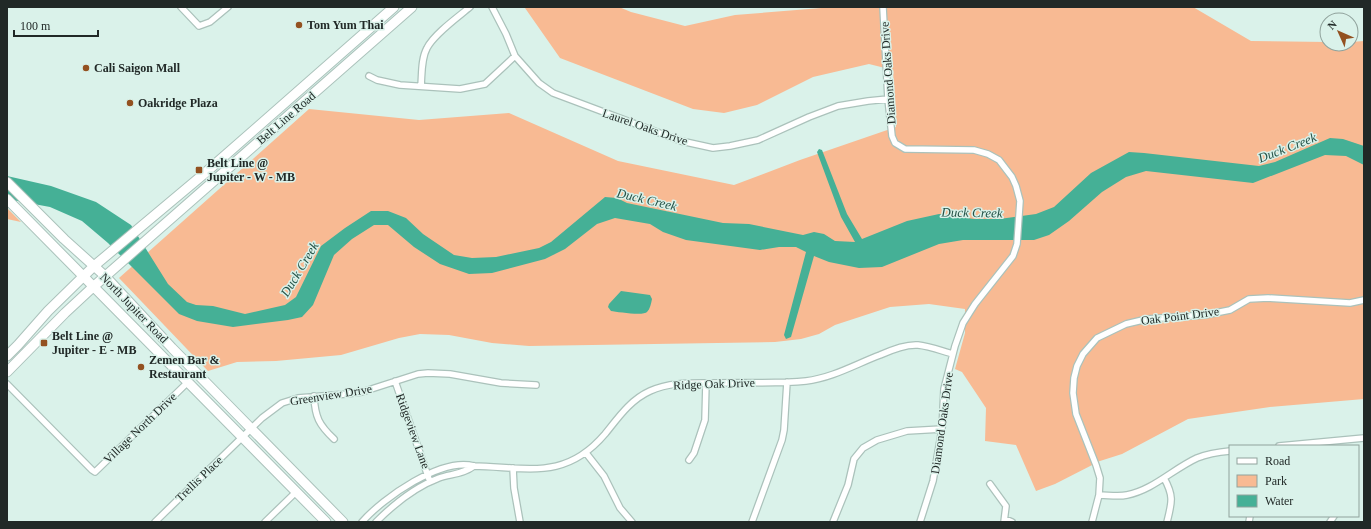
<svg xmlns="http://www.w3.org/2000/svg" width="1371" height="529" viewBox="0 0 1371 529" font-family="Georgia,serif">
<rect width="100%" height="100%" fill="#daf2ea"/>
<path fill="#f8ba93" d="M527 7H619L631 12 685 26 735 15 834 7H1193L1251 41 1327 42V44H1351V42L1364 41V399L1270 407 1188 419 1122 454 1100 461 1055 484 1036 491 1016 445 985 441 986 408 962 372 955 369 965 333V309L929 304 890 307 835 325 819 334 801 339 775 342 529 346 492 343 449 335 420 334 399 338 341 355 276 361 237 362 208 371 119 278 309 109 419 120 509 113 618 161 734 185 800 160 896 127 893 70 869 64 813 77 757 105 724 113 693 109 560 58 525 8Z
M7 208 21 222 7 219Z"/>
<path fill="#45b096" d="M1330 138 1343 139 1364 146V165L1346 156 1325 155 1253 183 1146 171 1126 177 1102 192 1069 221 1049 235 1034 240H963L939 244 882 267 859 268 829 262 814 256 791 337 786 339 784 335 806 252 796 247H779L760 250 686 240 663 232 650 224 615 218 597 224 565 249 545 259 492 273 469 274 440 264 414 247 388 225H374L352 239 334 255 313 305 302 317 288 320 233 327 197 321 179 314 108 243 82 221 50 207 7 199V176L51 186 96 202 131 225 168 284 187 302 196 305 213 306 245 314 285 305 296 297 321 246 345 228 371 211H388L406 218 423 234 454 255 472 258 496 257 539 248 551 242 605 197 617 198 627 203 723 223 749 224 803 235 814 232 824 234 835 241 855 242 841 217 817 152 819 149 822 150 847 214 862 239 907 221 939 214 974 219H999L1036 214 1054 207 1091 173 1129 152 1144 153 1259 166 1275 162Z
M621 291 650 295 652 299C651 304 650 309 647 312 644 316 617 312 611 311L608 307 609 304Z"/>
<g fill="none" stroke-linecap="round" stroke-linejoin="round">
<defs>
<path id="street" d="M181 7 199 26 210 22 228 7
M492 7 506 34 515 56 539 83 553 93 681 141 713 148 730 146 758 140 809 117 838 106 868 101 888 99
M883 7 888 99 892 136 895 143 905 149 974 150 988 154 999 160 1012 177 1016 186 1020 201 1017 244 1013 256 975 304 963 323 955 346 944 389 942 429 933 481 920 522
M369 76 377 80 400 85 460 89 485 84 515 56
M421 86C422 74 421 59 427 48 434 34 458 17 470 7
M395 381 430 482
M7 384 92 470 95 472 188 382
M314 396C315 417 319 425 334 439
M1279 446 1364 438
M586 453 604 476 620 508 632 522
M689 460 694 453 705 420 706 383
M513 468 514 488 520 522
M1164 478C1174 496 1172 502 1167 522
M990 484 1006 506 1004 522
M1099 495C1108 495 1118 497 1127 495 1153 490 1173 469 1197 458 1207 454 1219 452 1230 451
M1005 519 1012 522
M155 522 262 418 282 403 298 398 346 394 362 392 418 374 428 373 450 374 501 383 536 385
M265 522 296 492
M362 522C383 498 441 457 474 466 527 467 565 481 605 434 618 418 630 400 650 391 669 382 692 383 712 383 743 382 775 384 806 381 832 378 856 364 880 355 891 350 905 344 918 345 929 346 942 351 953 354
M376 522C394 504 415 487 439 478 451 474 464 474 474 466
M752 522 782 440 784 430 787 382
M833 522 848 485 854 459 863 448 877 440 907 431 942 429
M1092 522 1099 495 1100 478 1096 465 1076 414 1073 393 1074 378 1077 366 1083 354 1097 338 1126 324 1147 319 1205 315 1230 310 1249 299 1268 298 1350 303 1364 300
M1249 522 1250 516
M1330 522 1334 516"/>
<path id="primary" d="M7 182 64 239 105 276 172 348 343 522
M7 199 326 522
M7 356 18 345 48 311 94 266 205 173 394 7
M7 372 65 313 93 287 412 7"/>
</defs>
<use href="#street" stroke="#abc2bb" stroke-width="8"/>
<use href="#primary" stroke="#abc2bb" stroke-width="11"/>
<use href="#street" stroke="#fff" stroke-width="5.5"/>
<use href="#primary" stroke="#fff" stroke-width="9"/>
</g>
<g fill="#935120" stroke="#daf2ea" stroke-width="1.5">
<circle cx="299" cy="25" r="4"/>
<circle cx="86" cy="68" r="4"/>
<circle cx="130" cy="103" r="4"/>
<rect x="195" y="166" width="8" height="8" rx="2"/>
<rect x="40" y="339" width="8" height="8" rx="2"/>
<circle cx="141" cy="367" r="4"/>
</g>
<g text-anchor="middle" stroke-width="3" stroke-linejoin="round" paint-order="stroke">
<g font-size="12" font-weight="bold" fill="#212927" stroke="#daf2ea" text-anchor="start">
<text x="307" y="29">Tom Yum Thai</text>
<text x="94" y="72">Cali Saigon Mall</text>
<text x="138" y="107">Oakridge Plaza</text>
<text x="207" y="167">Belt Line @<tspan x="207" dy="14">Jupiter - W - MB</tspan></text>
<text x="52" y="340">Belt Line @<tspan x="52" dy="14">Jupiter - E - MB</tspan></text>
<text x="149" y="364">Zemen Bar &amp;<tspan x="149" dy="14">Restaurant</tspan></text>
</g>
<g font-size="12" fill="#212927" stroke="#daf2ea">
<text transform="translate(888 73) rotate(-94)" y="4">Diamond Oaks Drive</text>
<text transform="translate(286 118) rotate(-41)" y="4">Belt Line Road</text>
<text transform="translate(645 127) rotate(19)" y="4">Laurel Oaks Drive</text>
<text transform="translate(134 308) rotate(46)" y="4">North Jupiter Road</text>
<text transform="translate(1180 316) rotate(-7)" y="4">Oak Point Drive</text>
<text transform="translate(714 384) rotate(-2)" y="4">Ridge Oak Drive</text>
<text transform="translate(331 395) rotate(-9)" y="4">Greenview Drive</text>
<text transform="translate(942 423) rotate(-82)" y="4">Diamond Oaks Drive</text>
<text transform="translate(140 428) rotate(-44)" y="4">Village North Drive</text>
<text transform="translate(413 431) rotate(70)" y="4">Ridgeview Lane</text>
<text transform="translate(199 479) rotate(-44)" y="4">Trellis Place</text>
</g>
<g font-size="13" font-style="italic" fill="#255247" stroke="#daf2ea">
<text transform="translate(1287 147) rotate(-21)" y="5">Duck Creek</text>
<text transform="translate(647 199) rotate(13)" y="5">Duck Creek</text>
<text transform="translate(972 212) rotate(1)" y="5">Duck Creek</text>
<text transform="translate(299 269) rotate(-59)" y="5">Duck Creek</text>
</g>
</g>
<rect width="1371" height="529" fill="none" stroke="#212927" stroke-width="16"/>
<rect x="1229" y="445" width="130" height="72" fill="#daf2ea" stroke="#90a29c"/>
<rect x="1237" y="458" width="20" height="6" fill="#ffffff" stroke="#90a29c"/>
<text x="1265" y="465" font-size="12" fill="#212927">Road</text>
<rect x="1237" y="475" width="20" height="12" fill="#f8ba93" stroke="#90a29c"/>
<text x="1265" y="485" font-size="12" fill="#212927">Park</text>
<rect x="1237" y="495" width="20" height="12" fill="#45b096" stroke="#90a29c"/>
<text x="1265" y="505" font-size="12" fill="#212927">Water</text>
<g transform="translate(1339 32) rotate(315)"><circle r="19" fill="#daf2ea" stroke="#90a29c"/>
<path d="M0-3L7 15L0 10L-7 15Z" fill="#935120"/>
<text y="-6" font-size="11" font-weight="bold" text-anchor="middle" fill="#212927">N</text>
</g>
<path d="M14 30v6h84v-6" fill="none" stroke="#212927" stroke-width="2"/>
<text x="20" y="30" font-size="12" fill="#212927" stroke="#daf2ea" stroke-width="3" paint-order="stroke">100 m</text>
</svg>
